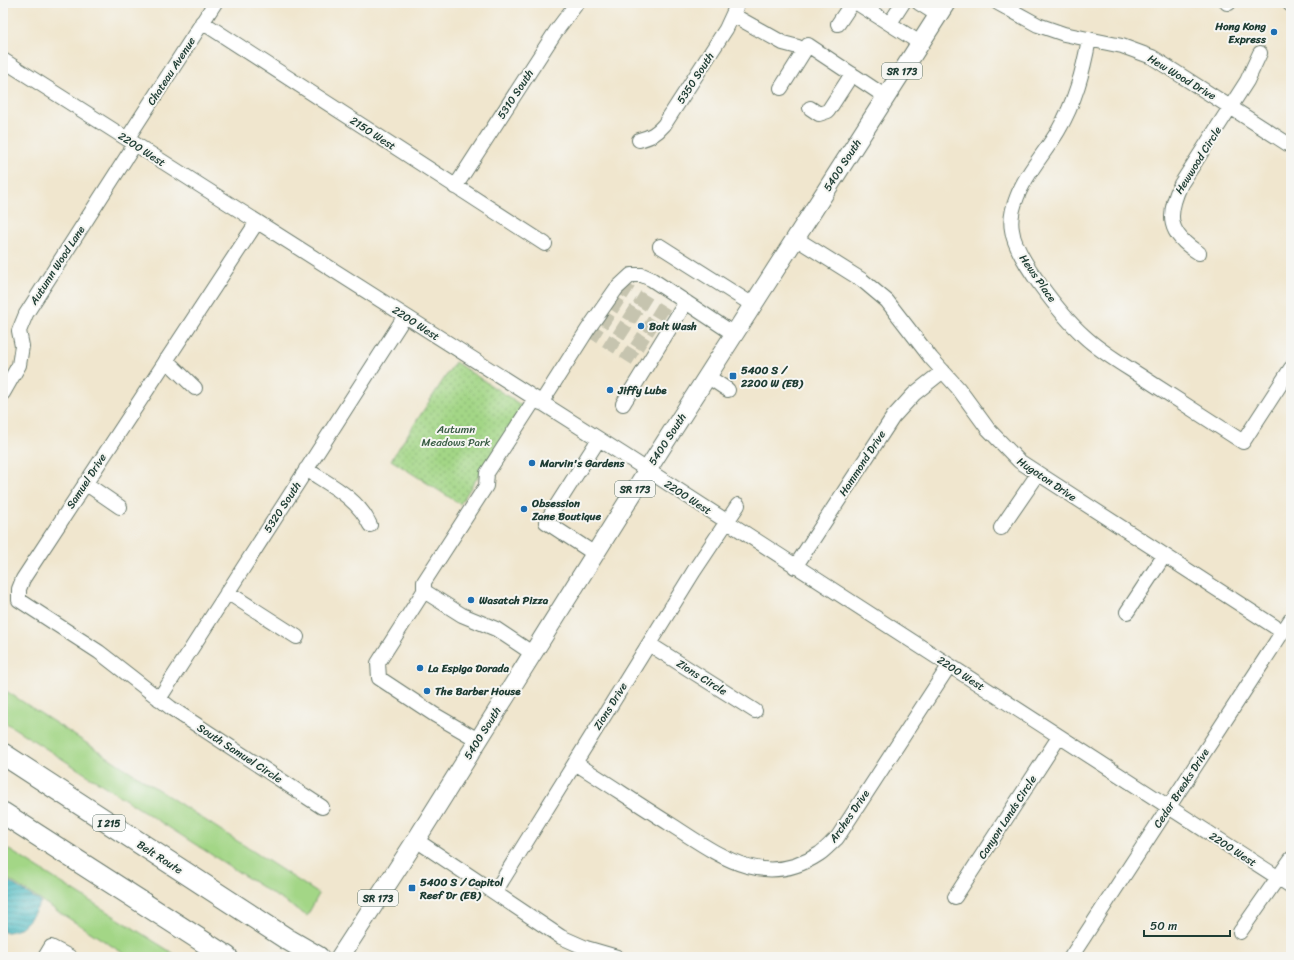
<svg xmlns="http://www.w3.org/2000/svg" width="1294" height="960" viewBox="0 0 1294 960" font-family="Sriracha,sans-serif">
<defs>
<pattern id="park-dots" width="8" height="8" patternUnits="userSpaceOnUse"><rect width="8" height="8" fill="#a3d686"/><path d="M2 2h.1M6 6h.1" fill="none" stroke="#84af6e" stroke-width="1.8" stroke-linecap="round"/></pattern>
<pattern id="water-rules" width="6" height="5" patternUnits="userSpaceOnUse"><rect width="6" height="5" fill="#4ab9c1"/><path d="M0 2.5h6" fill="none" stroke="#3d989e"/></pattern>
</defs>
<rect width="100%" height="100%" fill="#f6f6f2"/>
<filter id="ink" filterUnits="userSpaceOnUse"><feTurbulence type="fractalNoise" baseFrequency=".025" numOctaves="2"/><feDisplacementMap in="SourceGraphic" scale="8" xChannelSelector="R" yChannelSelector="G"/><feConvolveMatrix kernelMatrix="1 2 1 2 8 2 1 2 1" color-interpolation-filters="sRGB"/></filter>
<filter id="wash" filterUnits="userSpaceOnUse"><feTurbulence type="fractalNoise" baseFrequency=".012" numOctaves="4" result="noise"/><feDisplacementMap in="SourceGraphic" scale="16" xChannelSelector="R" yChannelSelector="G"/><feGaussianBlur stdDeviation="0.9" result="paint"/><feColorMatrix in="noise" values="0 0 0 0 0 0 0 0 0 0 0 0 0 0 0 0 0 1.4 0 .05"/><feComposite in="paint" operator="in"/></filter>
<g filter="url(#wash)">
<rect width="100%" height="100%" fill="#f0e6ce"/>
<path fill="#a3d686" stroke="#618a5d" d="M3 689 319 894 307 916 3 721Z
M3 846 179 957H129L3 876Z"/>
<path fill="url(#park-dots)" stroke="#618a5d" d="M455 362 524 407 460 504 391 460Z"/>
<path fill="url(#water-rules)" stroke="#347b7a" d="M3 878 41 902C31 917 24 933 3 932Z"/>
</g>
<g filter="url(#ink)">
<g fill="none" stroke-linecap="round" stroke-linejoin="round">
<path stroke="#c6c4af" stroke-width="14" stroke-dasharray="14 7" stroke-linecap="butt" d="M619 286 675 321
M609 300 666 336
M599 315 656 352
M588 329 647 366"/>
<defs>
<path id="minor" d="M857 3 920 43
M919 3 938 15
M998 3 1038 25 1064 34 1122 46 1152 57 1291 146
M1227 3H1229
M1289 3 1291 5
M733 15 783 43 798 47 804 51
M202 22 545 244
M890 23 903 3
M838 24 852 3
M1089 39C1083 72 1075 102 1058 131 1045 153 1026 173 1017 197 1013 207 1010 220 1012 230 1015 258 1063 317 1084 336 1102 353 1124 365 1144 378 1177 399 1210 421 1243 442L1291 368
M3 60 624 455 1291 886
M781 88 808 45 886 97
M810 108 819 114 828 111 852 74
M127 139 215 3
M639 140C651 137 657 133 664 125L726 29 738 3
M455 187 556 31 577 3
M257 222 23 579 19 589V600L99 652 171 708 322 807
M795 238 862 280 887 301 931 358 958 388 988 429 1019 461 1283 632
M660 246 753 305
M1199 253C1168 234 1166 216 1181 184L1247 81 1260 53
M166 360 195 388
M707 376 728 390
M3 393 19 365 22 346 19 331 26 314 135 144
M541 403 588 329 616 289 631 275H642L651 279 734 334
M623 404 686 302
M306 469C330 485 358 498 370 525
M85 483 120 507
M1001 528 1038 474
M595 554 546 522 599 439
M795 567 893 417 914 394 943 371
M424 591 462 615 496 629 532 653
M227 592 297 637
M1127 612 1164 556
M649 644 755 711
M159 699 405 316
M478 740 435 715 379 678 378 663 424 591V582L486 486 487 473 535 399
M575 763C607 783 638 804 670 824 717 854 763 891 819 854 825 850 831 843 837 838L949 666
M416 840 561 937 586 948 617 957
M495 892 694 571 738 505
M955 897 1059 737
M1240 932 1291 859
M45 957 51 947 70 957
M1071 957 1291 619"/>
<path id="major" d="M340 957 416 840 655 458 946 3"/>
<path id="highway" d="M3 754 287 939 318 957
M3 813 227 957"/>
</defs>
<use href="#minor" stroke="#68786a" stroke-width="16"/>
<use href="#major" stroke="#68786a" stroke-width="20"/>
<use href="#highway" stroke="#68786a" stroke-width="23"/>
<use href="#minor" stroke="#fff" stroke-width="14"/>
<use href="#major" stroke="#fff" stroke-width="18"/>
<use href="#highway" stroke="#fff" stroke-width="21"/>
</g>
</g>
<g fill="#1f6fb2" stroke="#f6f6f2" stroke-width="1.5">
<circle cx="1274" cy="32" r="4"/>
<circle cx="641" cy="326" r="4"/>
<rect x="729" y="372" width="8" height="8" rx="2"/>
<circle cx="610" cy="390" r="4"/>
<circle cx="532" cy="463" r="4"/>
<circle cx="524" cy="509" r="4"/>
<circle cx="471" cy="600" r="4"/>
<circle cx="420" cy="668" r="4"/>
<circle cx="427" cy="691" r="4"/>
<rect x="408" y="884" width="8" height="8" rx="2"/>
</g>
<g text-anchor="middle" stroke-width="4" stroke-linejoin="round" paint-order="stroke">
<g fill="#f6f6f2" stroke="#60746d" stroke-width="1">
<rect x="882" y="63" width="40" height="16" rx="3"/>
<rect x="615" y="481" width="40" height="16" rx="3"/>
<rect x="93" y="815" width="32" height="16" rx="3"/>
<rect x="358" y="890" width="40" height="16" rx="3"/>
</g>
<g font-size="10" font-weight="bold" fill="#1f3d34">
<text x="902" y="75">SR 173</text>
<text x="635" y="493">SR 173</text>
<text x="109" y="827">I 215</text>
<text x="378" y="902">SR 173</text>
</g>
<g font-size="11" font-weight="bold" fill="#1f3d34" stroke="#f6f6f2" text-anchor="start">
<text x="1266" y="30" text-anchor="end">Hong Kong<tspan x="1266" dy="13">Express</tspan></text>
<text x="649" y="330">Bolt Wash</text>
<text x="741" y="374">5400 S /<tspan x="741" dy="13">2200 W (EB)</tspan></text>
<text x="618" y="394">Jiffy Lube</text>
<text x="540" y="467">Marvin's Gardens</text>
<text x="532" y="507">Obsession<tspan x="532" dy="13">Zane Boutique</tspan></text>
<text x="479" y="604">Wasatch Pizza</text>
<text x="428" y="672">La Espiga Dorada</text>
<text x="435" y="695">The Barber House</text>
<text x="420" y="886">5400 S / Capitol<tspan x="420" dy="13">Reef Dr (EB)</tspan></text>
</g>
<g font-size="11" fill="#1f3d34" stroke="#f6f6f2">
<text transform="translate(171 71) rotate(-57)" y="4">Chateau Avenue</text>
<text transform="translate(1182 77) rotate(31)" y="4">Hew Wood Drive</text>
<text transform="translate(695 78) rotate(-57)" y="4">5350 South</text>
<text transform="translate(515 94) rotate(-57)" y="4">5310 South</text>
<text transform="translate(373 133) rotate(33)" y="4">2150 West</text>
<text transform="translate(142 149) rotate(33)" y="4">2200 West</text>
<text transform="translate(1198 160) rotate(-58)" y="4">Hewwood Circle</text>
<text transform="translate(842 165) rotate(-57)" y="4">5400 South</text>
<text transform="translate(57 265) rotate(-57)" y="4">Autumn Wood Lane</text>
<text transform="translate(1038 278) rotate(55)" y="4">Hews Place</text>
<text transform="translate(416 323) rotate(33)" y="4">2200 West</text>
<text transform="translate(667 439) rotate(-57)" y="4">5400 South</text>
<text transform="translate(862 463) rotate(-57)" y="4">Hammond Drive</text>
<text transform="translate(1047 479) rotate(34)" y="4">Hugoton Drive</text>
<text transform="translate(86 481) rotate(-57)" y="4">Samuel Drive</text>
<text transform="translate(688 497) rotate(33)" y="4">2200 West</text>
<text transform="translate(282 507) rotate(-57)" y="4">5320 South</text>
<text transform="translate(961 673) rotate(33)" y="4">2200 West</text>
<text transform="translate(702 677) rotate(32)" y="4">Zions Circle</text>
<text transform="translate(610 706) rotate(-58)" y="4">Zions Drive</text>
<text transform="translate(482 733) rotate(-58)" y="4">5400 South</text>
<text transform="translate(240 753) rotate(33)" y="4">South Samuel Circle</text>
<text transform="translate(1181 788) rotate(-57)" y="4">Cedar Breaks Drive</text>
<text transform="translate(849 816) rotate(-55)" y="4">Arches Drive</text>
<text transform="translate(1007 817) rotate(-57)" y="4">Canyon Lands Circle</text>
<text transform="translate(1233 849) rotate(33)" y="4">2200 West</text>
<text transform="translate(160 857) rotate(33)" y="4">Belt Route</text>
</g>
<g font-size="11" fill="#395c44" stroke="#f6f6f2">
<text x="456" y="433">Autumn<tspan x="456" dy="13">Meadows Park</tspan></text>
</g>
</g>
<rect width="1294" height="960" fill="none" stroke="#f6f6f2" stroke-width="16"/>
<path d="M1144 930v6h86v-6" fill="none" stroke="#1f3d34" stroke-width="2"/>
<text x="1150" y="930" font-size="12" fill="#1f3d34" stroke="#f6f6f2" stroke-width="3" paint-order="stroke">50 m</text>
</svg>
